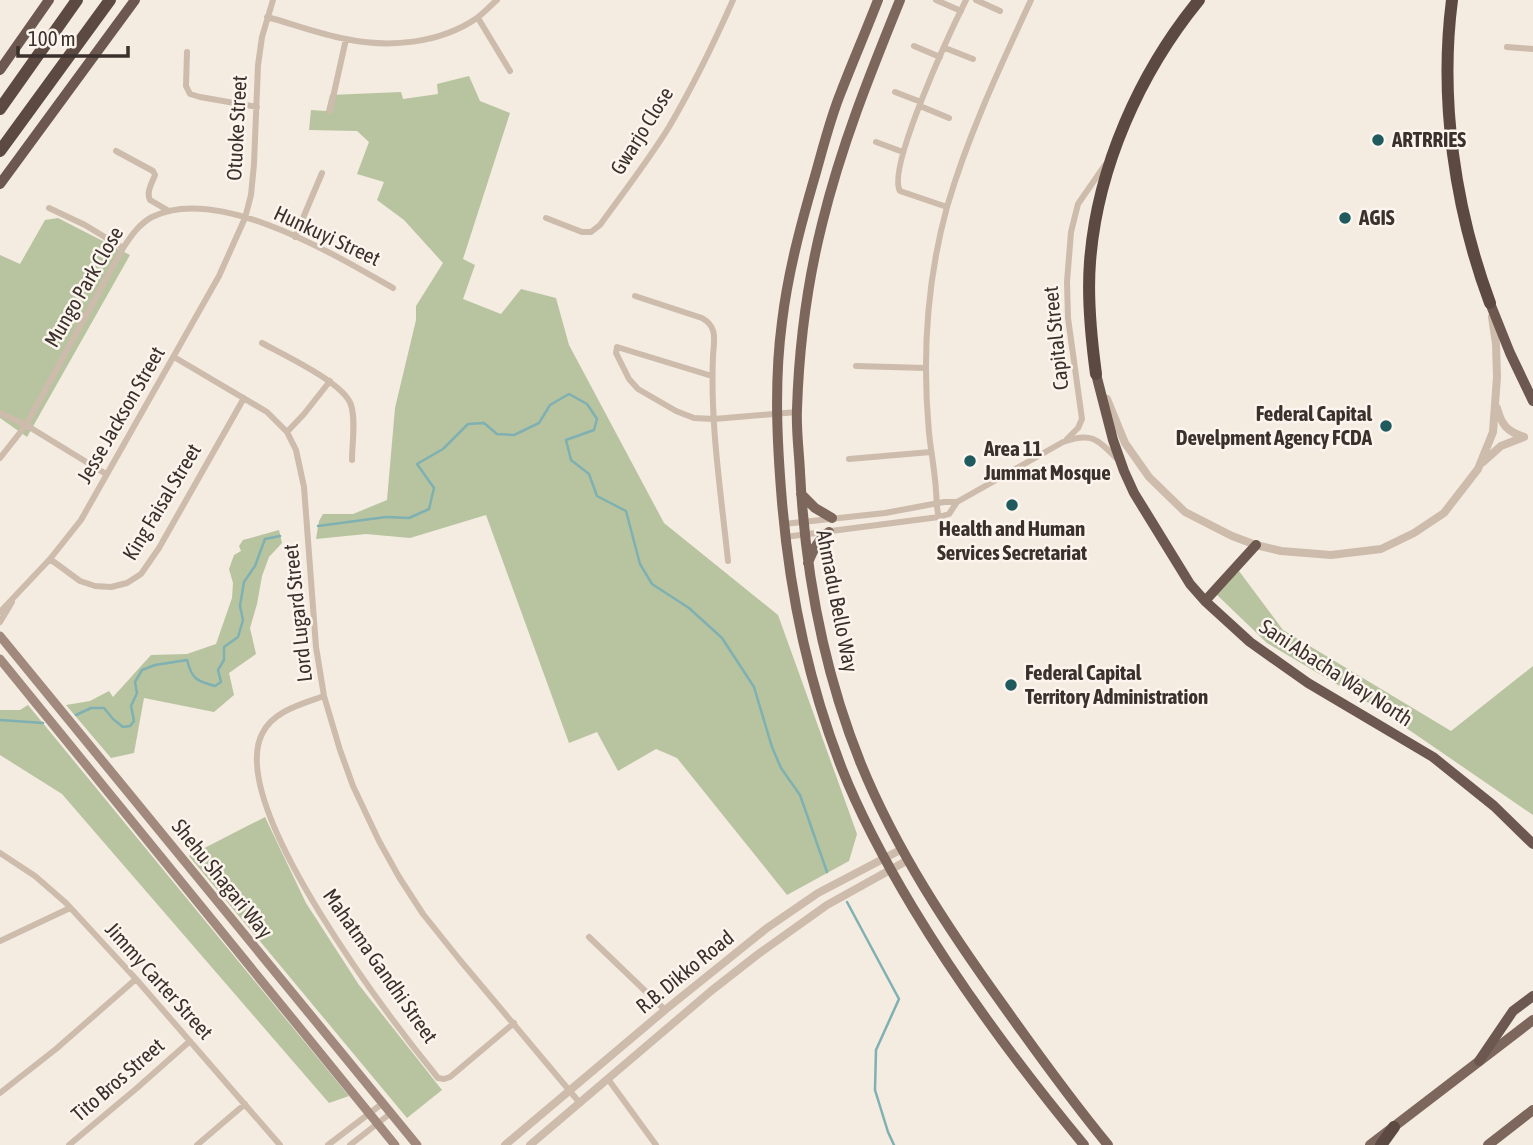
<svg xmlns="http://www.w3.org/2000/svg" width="1533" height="1145" viewBox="0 0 1533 1145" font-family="'Asap Condensed',sans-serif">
<rect width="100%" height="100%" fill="#f4ebe1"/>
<path fill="#b8c4a0" d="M469 76 480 101 510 113 463 259 475 265 463 299 501 314 521 289 556 298 569 345 664 523 778 615 857 834 849 861 787 895 677 758 656 749 618 771 597 732 569 743 486 515 410 538 366 534 316 539 319 521 323 514H353L387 500 395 408 416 320V306L443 263 404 220 377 200 384 182 357 174 369 142 357 131 309 130 311 110 326 111 330 95 401 92 403 99 438 94 437 84Z
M58 218 130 255 27 437 0 418V255L20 264 45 220Z
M279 530 282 543 269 557 262 576 257 604 250 628 256 654 229 673 234 695 214 712 144 698 134 753 111 758 66 705 90 701 109 691 113 697 151 655 187 654 216 644 232 598 233 583 229 569 234 555 241 551 239 546 243 540Z
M1239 571 1283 630 1451 731 1533 666V815L1377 708 1267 643 1216 594Z
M28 705 349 1096 329 1103 62 794 0 755V710H20Z
M265 817 306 903 359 985 442 1090 407 1118 189 856Z"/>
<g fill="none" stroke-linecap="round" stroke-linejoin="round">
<path stroke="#7fb0b2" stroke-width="2.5" d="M318 526 386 517 409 518 429 509 434 488 417 464 443 449 468 424 484 423 497 434 514 435 539 423 550 405 569 394 587 404 597 419 594 430 566 440 571 460 589 474 597 496 626 511 640 564 652 584 689 608 722 638 754 687 772 747 781 768 800 795 827 872
M76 715 91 708H104L113 719 123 727 130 726 134 721 131 706 137 693 135 682 142 670 155 665 187 660C192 679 196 681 215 686L221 682 218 670 224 660V647L238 637 243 620 240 606 244 582 255 566 265 539 280 536
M0 720 43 723
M847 902 899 999 876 1050 875 1090 888 1132 894 1145"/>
<path stroke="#cdbbac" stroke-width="6" d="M936 0 961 11
M976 0 1000 11
M267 17C293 24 319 34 346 39 389 48 439 44 477 18 484 13 490 6 497 0
M478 18 510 71
M914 46 940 57
M1507 47 1533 49
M945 48 973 59
M187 52 186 86 190 94 200 97 257 107
M895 92 921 102
M920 106 949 118
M330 111 346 39
M876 142 903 152
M116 151 153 171 155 175C152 183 146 192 150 200L169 211
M947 207 900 191C886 169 952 28 966 0
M49 208 85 225 123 248
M546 218 582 232H591L600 225C623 193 648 161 669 127 693 86 714 43 733 0
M295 237 322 173
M635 296 702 318C718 327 714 340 713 356 710 424 721 493 728 561
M262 343C284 355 344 383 351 405 356 420 352 445 352 460
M174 357 267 412 287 432 296 450 304 487 316 647 324 696 340 750 353 786 379 841 399 877 423 914 459 959 579 1102
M856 366 925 368
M712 376 617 347 616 353 629 379 638 389 676 411 694 418 714 419 797 412
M0 413 26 425 106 474
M287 432 304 414 330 381
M1067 439 1078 428 1082 419 1068 318 1067 282 1071 232 1078 204 1105 165
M0 458 26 425 123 248C131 236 139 224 152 217 218 184 335 255 393 288
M849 459 931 452
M939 517C936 508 937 501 936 491 935 472 931 452 929 433 922 357 927 280 947 207 968 135 1000 67 1031 0
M784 524 885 513 944 502H957L1063 442C1090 432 1097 438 1116 458
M785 537 939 517 949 514 957 502
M50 559 80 581 95 586 111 587 127 583 141 574 159 548 244 398
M0 612 50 559 81 520 219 276 245 218 251 195 254 164 258 65 262 37 273 0
M0 622 12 602
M324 696C302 704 273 711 262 734 226 806 391 1020 438 1078L444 1079 450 1077 514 1023
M0 853 35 876 66 903 136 979 280 1145
M589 937 665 1010
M0 941 70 908
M608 1079 656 1145
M0 1093 56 1049 136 979
M69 1145 137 1088 190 1041
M197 1145 245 1104
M328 1145 383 1103
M350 1145 391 1113"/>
<path stroke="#cdbbac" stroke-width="8" d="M1107 399 1125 443 1149 477 1185 512 1232 536 1256 545 1281 551 1331 555 1381 549 1414 533 1444 513 1478 469 1493 432 1497 377 1496 344 1492 317
M1497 408C1502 426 1507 431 1524 437
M1483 462 1501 446 1524 437
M505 1145 665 1010 767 928 818 893 902 849
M530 1145 711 991 757 955 827 905 908 860"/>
<path stroke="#a18a7d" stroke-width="9" d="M0 636 417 1145
M0 659 395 1145"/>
<path stroke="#7d675c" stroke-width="10" d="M878 0C866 31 853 61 841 92 830 119 823 148 815 176 801 224 788 272 782 322 774 382 777 442 782 502 790 596 808 682 842 769 861 817 886 863 913 908 963 991 1022 1070 1084 1145
M900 0C870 74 841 146 822 224 807 284 799 347 797 409 796 430 799 451 800 472 805 572 823 670 861 764 896 850 949 930 1003 1005 1037 1053 1071 1100 1108 1145
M801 494 815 508 832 518
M808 563C813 550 818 540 829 532
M1370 1145 1533 1020
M1488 1145 1533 1110"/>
<path stroke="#6c584f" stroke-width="10" d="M0 70 49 0
M0 184 135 0
M1490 303 1510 353 1533 401
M1096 374 1113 440 1124 471 1134 493 1190 584 1205 601 1250 642 1308 683 1433 757 1494 806 1533 844
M1205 601 1256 545
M1479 1061 1513 1011 1533 996"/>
<path stroke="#5c4a42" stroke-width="12" d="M1452 0C1439 100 1455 209 1490 303
M0 109 77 0
M0 151 110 0
M1096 374C1091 337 1087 299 1090 262 1097 168 1140 72 1199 0
M1381 1145 1394 1127"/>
</g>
<g fill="#1f5a5e" stroke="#fbf5ee" stroke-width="2.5">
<circle cx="1378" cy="140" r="7"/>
<circle cx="1345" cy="218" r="7"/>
<circle cx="1386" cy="426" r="7"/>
<circle cx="970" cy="461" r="7"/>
<circle cx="1012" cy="505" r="7"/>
<circle cx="1011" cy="685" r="7"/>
</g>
<g text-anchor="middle" stroke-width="5" stroke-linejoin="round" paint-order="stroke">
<g font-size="21" fill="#3b302b" stroke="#fbf5ee">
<text transform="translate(237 128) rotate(-87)" y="7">Otuoke Street</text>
<text transform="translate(642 131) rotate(-58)" y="7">Gwarjo Close</text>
<text transform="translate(327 236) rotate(25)" y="7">Hunkuyi Street</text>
<text transform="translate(84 287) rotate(-60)" y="7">Mungo Park Close</text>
<text transform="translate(1056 338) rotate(-96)" y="7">Capital Street</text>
<text transform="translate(121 415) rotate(-60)" y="7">Jesse Jackson Street</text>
<text transform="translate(162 502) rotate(-59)" y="7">King Faisal Street</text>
<text transform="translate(837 601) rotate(79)" y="7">Ahmadu Bello Way</text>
<text transform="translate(298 613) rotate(-96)" y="7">Lord Lugard Street</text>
<text transform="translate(1336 673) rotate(33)" y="7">Sani Abacha Way North</text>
<text transform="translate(222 879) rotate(51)" y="7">Shehu Shagari Way</text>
<text transform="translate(380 966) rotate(55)" y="7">Mahatma Gandhi Street</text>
<text transform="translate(685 972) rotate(-39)" y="7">R.B. Dikko Road</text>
<text transform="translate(159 981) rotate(48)" y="7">Jimmy Carter Street</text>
<text transform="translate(118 1080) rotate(-41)" y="7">Tito Bros Street</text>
</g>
<g font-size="21" font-weight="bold" fill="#3b302b" stroke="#fbf5ee" text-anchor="start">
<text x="1392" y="147">ARTRRIES</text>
<text x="1359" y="225">AGIS</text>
<text x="1372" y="421" text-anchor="end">Federal Capital<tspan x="1372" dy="24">Develpment Agency FCDA</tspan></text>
<text x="984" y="456">Area 11<tspan x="984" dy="24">Jummat Mosque</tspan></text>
<text x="1012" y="536" text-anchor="middle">Health and Human<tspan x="1012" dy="24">Services Secretariat</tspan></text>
<text x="1025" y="680">Federal Capital<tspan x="1025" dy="24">Territory Administration</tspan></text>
</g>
</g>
<path d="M18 46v10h110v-10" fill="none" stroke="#3b302b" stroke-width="3.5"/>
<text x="28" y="46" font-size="21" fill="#3b302b" stroke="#fbf5ee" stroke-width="5" paint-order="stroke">100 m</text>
</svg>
